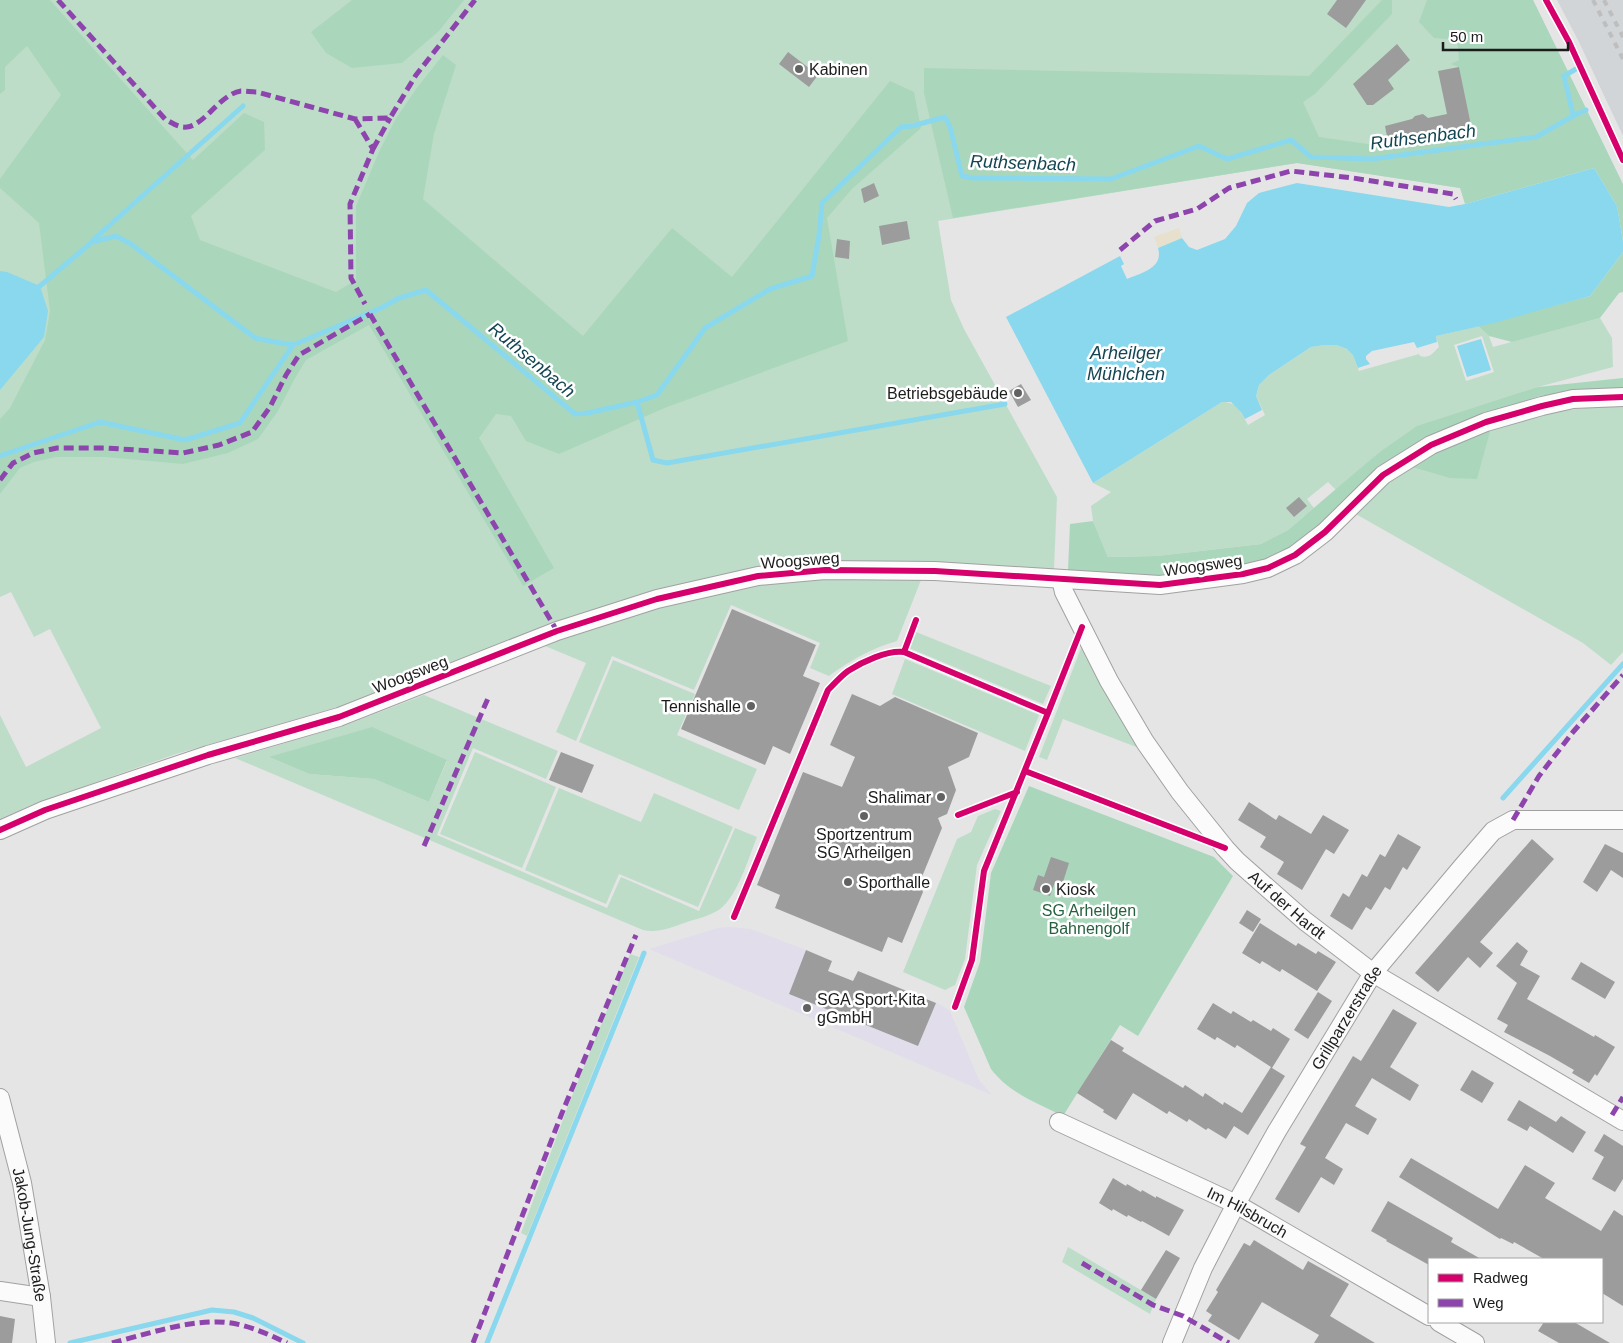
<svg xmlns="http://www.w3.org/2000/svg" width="1623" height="1343" viewBox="0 0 1623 1343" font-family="Helvetica,sans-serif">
<rect width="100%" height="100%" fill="#e5e5e6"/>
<path fill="#d1d5d8" d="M1557 0H1623V136L1579 42Z"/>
<path fill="#e2ddea" d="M730 927 751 929 806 950 789 994 918 1046 936 1003 941 1005 950 1011 979 1080 992 1095 649 949 718 928Z"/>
<path fill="#bdddc9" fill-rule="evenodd" d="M0 0H1533L1608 154 1460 188 1297 163 938 221 951 300 964 329 1057 497 1054 569 937 562 656 591 545 625 437 670 338 707 176 754 31 805 0 819V715L26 767 101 728 50 629 34 637 11 592 0 597Z
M1600 318 1612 338 1613 367 1538 387 1377 454 1336 490 1328 482 1307 499 1314 508 1288 530 1261 544 1157 556 1108 557 1093 521 1091 506 1111 492 1093 483 1222 402C1238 402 1241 412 1248 425L1265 415 1256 396 1259 385 1269 375 1311 347 1325 345H1336L1347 349 1353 354 1359 371 1419 354 1420 356C1429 359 1433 353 1439 347L1436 336 1478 326 1489 336 1493 347ZM1482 336 1494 372 1466 381 1454 345Z
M1610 405H1623V652L1611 665 1583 643 1354 513 1388 480 1408 466 1449 478 1491 428 1544 413Z
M827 579 921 580 897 641C872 648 849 661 829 676L810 668 820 643 731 605 694 690 612 656 576 741 556 732 586 663 545 646 559 640 658 607 760 584Z
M916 632 1051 686 1043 704 909 648Z
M1083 643 1139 748 1063 719 1047 760 1039 757Z
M905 659 1039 715 1025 751 892 694Z
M613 660 695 694 677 735 757 769 739 810 579 742Z
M424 695 558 751 546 779 473 748 437 835 607 908 621 877 699 911 735 828 757 837C749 857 737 897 720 909 710 916 696 919 684 923 670 928 658 933 643 930L235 758 346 725ZM269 757 447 761 429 802 374 779 309 774Z
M475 752 556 787 522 868 440 834Z
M559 788 641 822 654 793 733 827 698 907 619 874 606 904 525 870Z
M995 809 1001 811 977 865 965 959 955 985 945 990 903 972 957 839 971 832 978 816Z
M630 954 639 957 527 1236 521 1233 568 1106Z
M1068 1247 1156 1299 1150 1314 1062 1262Z"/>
<path fill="#aad7bb" d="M0 0H50L193 160 244 113 264 122 265 150 191 216 200 240 336 292 356 280V206L379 152 395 120 416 89 443 55 456 65 434 134 423 199 583 336 672 228 732 277 890 81 914 92 921 128 852 189 827 218 848 341 667 407 559 454 526 441 511 416 496 414 479 438 554 568 523 586 369 325 306 360 294 380 278 411 258 439 228 453 183 464 105 457H56L34 462 20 468 0 494V419L10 408 45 340 50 311 39 223 0 188V179L61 95 27 46 5 67V90L0 94Z
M352 0H464L439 31 402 63 352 68 326 53 311 32Z
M1382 0H1392V14L1315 94 1303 102 1319 137 1389 147 1472 130 1459 67 1451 64 1459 60 1457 40 1434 38 1419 22 1427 0H1533L1623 184V241L1617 206 1594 168 1465 204 1460 188 1297 163 953 218 924 93V68L1309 76Z
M1623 252V292L1619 293 1600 318 1512 342 1489 336 1478 326 1590 296Z
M1623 378V389L1573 391 1540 396 1487 413 1491 428 1477 479 1449 478 1408 466 1318 527 1290 550 1251 566 1158 578 1070 575 1068 570 1070 524 1093 521 1108 557 1157 556 1261 544 1288 530 1377 454 1417 426 1538 387Z
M372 727 447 760 429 802 374 779 309 774 269 757Z
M1029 786 1214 857 1233 876 1138 1036 1120 1025 1063 1116C1037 1103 1009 1093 991 1069L964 1007 980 962 991 873Z"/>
<path fill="#e6e0cc" d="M1179 228 1182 238 1158 248 1154 237Z"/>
<path fill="#89d8ed" d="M1594 168 1617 206 1623 241V252L1590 296 1494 323 1436 336 1437 342 1417 348 1414 342 1372 351 1366 356V359L1370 364 1358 368 1353 355 1347 349 1336 345H1325L1311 347 1269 375 1259 385 1256 396 1262 410 1245 419 1241 412 1231 402H1222L1093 483 1006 317 1120 256 1124 264 1121 266 1127 279C1141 273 1164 268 1158 248L1182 238 1189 247 1197 250 1225 239 1236 226 1247 203 1259 193 1297 183 1449 207 1465 204Z
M0 271 7 272 40 286 48 311 44 337 0 390Z
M1481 339 1491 370 1467 377 1457 346Z"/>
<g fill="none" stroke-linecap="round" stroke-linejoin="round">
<path stroke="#89d8ed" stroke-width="5" d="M1573 115 1564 76 1576 69
M93 240 243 106
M34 289 40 286 92 242 116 236 131 244 255 338 275 342 293 345 381 308 399 298 426 290 575 414 588 413 637 402 657 395 705 328 770 289 812 276 819 235 822 203 901 127 912 126 945 117 950 127 962 176 973 178 1111 179 1199 146 1227 159 1291 140 1311 157 1372 159 1536 137C1553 128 1569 117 1586 110
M637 402 653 460 667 463 1005 404
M0 456 100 422 185 440 240 423 293 345
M1503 798 1623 664
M70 1343 212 1310 234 1312 253 1318 303 1343
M487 1343 644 953"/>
</g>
<path fill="#9c9c9c" d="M1337 0H1366L1346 28 1327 14Z
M1397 44 1410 60 1388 80 1394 89 1373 105H1367L1353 84Z
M788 52 818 75 809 87 779 64Z
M1459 67 1472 130 1389 147 1385 126 1412 119 1415 116 1423 114 1428 118 1447 114 1438 71Z
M874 183 879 196 864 203 861 189Z
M907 221 910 239 882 245 879 226Z
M837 239 850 241 849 259 835 257Z
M1021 384 1031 400 1018 407 1009 391Z
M1299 497 1307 506 1294 517 1286 508Z
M732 609 816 645 803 676 820 683 790 754 773 746 765 765 681 729Z
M852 694 880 706 895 697 978 733 969 757 948 767 956 790 947 814 938 818 942 828 919 884 923 892 902 943 888 937 882 952 775 908 780 895 757 885 803 772 842 787 855 757 830 745Z
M561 752 594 765 582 793 549 780Z
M1249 802 1276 820 1279 815 1311 834 1323 815 1349 830 1334 854 1326 849 1302 890 1277 874 1284 862 1260 847 1266 837 1238 820Z
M1398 834 1421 847 1407 870 1403 867 1390 890 1385 887 1371 910 1366 907 1352 930 1330 916 1343 893 1349 897 1362 874 1367 877 1380 854 1385 857Z
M1532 839 1554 859 1480 942 1493 953 1480 968 1468 957 1438 992 1415 973Z
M1605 844 1623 853V878L1611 870 1597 892 1583 882Z
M1051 857 1069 863 1062 885 1055 882 1050 896 1033 890 1038 875 1044 877Z
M1247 910 1261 919 1253 932 1239 923Z
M1260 923 1296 946 1298 943 1316 954 1318 951 1336 962 1317 991 1282 969 1280 972 1262 961 1260 964 1242 953Z
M1517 942 1528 951 1520 965 1540 976 1527 999 1594 1037 1595 1035 1615 1047 1597 1076 1595 1074 1589 1083 1572 1073 1574 1070 1550 1056 1504 1032 1508 1025 1497 1019 1517 983 1496 966Z
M806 950 832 961 828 971 853 981 858 971 936 1003 918 1046 789 994Z
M1581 962 1615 982 1605 999 1571 979Z
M1318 992 1332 1001 1308 1039 1294 1030Z
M1213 1003 1231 1014 1233 1011 1251 1022 1253 1020 1271 1031 1273 1028 1290 1039 1272 1068 1285 1076 1248 1135 1234 1126 1226 1139 1208 1128 1206 1130 1189 1119 1187 1122 1169 1111 1167 1114 1133 1093 1116 1120 1103 1112 1104 1110 1077 1093 1111 1040 1124 1048 1122 1051 1183 1088 1185 1085 1203 1097 1205 1093 1223 1105 1224 1102 1242 1113 1271 1067 1237 1045 1235 1048 1217 1037 1215 1040 1197 1029Z
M1393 1009 1417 1023 1390 1067 1419 1085 1410 1101 1372 1078 1355 1106 1377 1119 1368 1135 1346 1123 1325 1158 1343 1169 1334 1185 1321 1177 1299 1213 1275 1199 1306 1147 1300 1144 1353 1056 1361 1061Z
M1472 1070 1494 1083 1482 1103 1460 1090Z
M1519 1100 1556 1122 1561 1116 1586 1132 1573 1153 1530 1126 1527 1131 1507 1120Z
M1604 1134 1623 1146V1179L1615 1192 1592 1179 1604 1157 1594 1151Z
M1411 1158 1498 1209 1525 1165 1555 1183 1545 1198 1601 1231 1614 1210 1623 1216V1306L1602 1293V1259H1544L1514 1242 1513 1244 1501 1238 1500 1239 1399 1177Z
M1113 1178 1126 1186 1127 1184 1141 1192 1142 1190 1156 1198V1196L1184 1210 1169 1236 1142 1221 1141 1222 1128 1215 1127 1217 1113 1209 1112 1211 1099 1203Z
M1388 1201 1453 1238 1451 1242 1481 1259H1429V1265L1386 1241 1387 1240 1371 1231Z
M1254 1240 1303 1270 1308 1261 1349 1284 1330 1316 1375 1343H1314L1319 1335 1262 1302 1239 1340 1208 1321 1212 1315 1206 1311 1218 1292 1216 1290 1244 1243 1250 1246Z
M1166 1250 1180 1258 1156 1299 1141 1290Z
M0 1316 15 1319 12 1343H0Z
M1544 1322H1574L1610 1343H1559L1538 1331Z"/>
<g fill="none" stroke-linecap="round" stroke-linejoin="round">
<defs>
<g id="street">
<path id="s1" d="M1061 579 1064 592 1109 681 1145 742 1180 792 1225 848 1237 861 1305 921 1373 973 1623 1121"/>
<path d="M0 830 45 810 208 755 339 717 557 631 657 599 758 576 825 570 935 571 1160 585 1243 574 1268 568 1295 555 1325 532 1383 475 1431 445 1486 422 1542 406 1573 399 1623 397"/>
<path id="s2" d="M0 1098 22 1183 41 1297 46 1343"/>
<path id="s3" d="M1059 1122 1236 1204 1429 1316"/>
<path d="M0 1291 41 1297"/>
<path d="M1439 1322 1475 1343"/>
<path id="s4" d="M1172 1343 1203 1268 1236 1204 1277 1131 1373 973 1462 867 1493 831 1513 820H1623"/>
</g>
</defs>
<use href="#street" stroke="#a1a1a2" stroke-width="20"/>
<use href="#street" stroke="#fbfbfb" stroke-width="18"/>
<path stroke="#bebebe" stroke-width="4" stroke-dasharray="6 6" stroke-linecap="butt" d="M1593 0 1623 59
M1604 0 1623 37"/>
<path stroke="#8e44ad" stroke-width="5" stroke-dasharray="10 5" stroke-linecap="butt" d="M58 0 165 119C172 123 179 128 187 127 205 125 220 94 241 91 246 91 252 92 257 92L355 119 390 118 416 75 475 0
M355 119 373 149 350 204 351 278 365 304
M373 149 390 118
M1120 250 1155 221 1197 209 1229 188 1291 171 1353 178 1453 194 1456 199
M370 314 557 631
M0 480 13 463 33 453 57 448H106L183 453 219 445 252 432 270 407 286 375 299 355 370 314
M1513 820 1539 776 1573 732 1623 675
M424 846 489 696
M1612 1115 1623 1097
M1082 1263 1153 1305 1183 1316 1229 1343
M112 1343C143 1335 182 1322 214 1322 239 1321 264 1332 287 1343
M473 1343 562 1113 636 935"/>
<defs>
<path id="cycleway" d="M1546 0 1569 42 1623 160
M904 652 1048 713
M1025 771 1225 848
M958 815 1017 792
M0 830 45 810 208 755 339 717 557 631 657 599 758 576 825 570 935 571 1160 585 1243 574 1268 568 1295 555 1325 532 1383 475 1431 445 1486 422 1542 406 1573 399 1623 397
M734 917 828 690C834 684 841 676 848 671 862 662 887 650 904 652L916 620
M955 1007 972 960 984 871 1048 713 1082 627"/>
</defs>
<use href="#cycleway" stroke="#fff" stroke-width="9"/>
<use href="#cycleway" stroke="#d6006c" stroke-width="6"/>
</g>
<g fill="#626263" stroke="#fff" stroke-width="2">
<circle cx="799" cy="69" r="5"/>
<circle cx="1018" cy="393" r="5"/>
<circle cx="751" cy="706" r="5"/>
<circle cx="941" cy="797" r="5"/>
<circle cx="864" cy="816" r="5"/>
<circle cx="848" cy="882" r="5"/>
<circle cx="1046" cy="889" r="5"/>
<circle cx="807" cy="1008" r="5"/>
</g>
<g text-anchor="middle" stroke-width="5" stroke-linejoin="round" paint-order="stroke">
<g font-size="16" fill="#1c1c1c" stroke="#fff" text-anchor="start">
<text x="809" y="75">Kabinen</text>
<text x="1008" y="399" text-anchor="end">Betriebsgebäude</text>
<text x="741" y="712" text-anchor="end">Tennishalle</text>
<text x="931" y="803" text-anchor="end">Shalimar</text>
<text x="864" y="840" text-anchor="middle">Sportzentrum<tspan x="864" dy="18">SG Arheilgen</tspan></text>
<text x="858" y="888">Sporthalle</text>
<text x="1056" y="895">Kiosk</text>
<text x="817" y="1005">SGA Sport-Kita<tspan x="817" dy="18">gGmbH</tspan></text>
</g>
<g font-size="16" fill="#1c1c1c" stroke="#fff">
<text transform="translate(800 560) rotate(-4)" y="6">Woogsweg</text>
<text transform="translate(1203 565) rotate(-8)" y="6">Woogsweg</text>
<text transform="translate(410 674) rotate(-21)" y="6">Woogsweg</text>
<text dy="6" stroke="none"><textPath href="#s1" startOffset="401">Auf der Hardt</textPath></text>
<text dy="6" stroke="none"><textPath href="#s4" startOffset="370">Grillparzerstraße</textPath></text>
<text dy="6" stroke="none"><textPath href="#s3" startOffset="209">Im Hilsbruch</textPath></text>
<text dy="6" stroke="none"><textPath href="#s2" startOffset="140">Jakob-Jung-Straße</textPath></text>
</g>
<g font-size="16" fill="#26613f" stroke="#fff">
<text x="1089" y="916">SG Arheilgen<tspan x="1089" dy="18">Bahnengolf</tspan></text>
</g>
<g font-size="18" font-style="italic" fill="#134552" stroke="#fff">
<text transform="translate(1423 137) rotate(-7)" y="6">Ruthsenbach</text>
<text transform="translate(1023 163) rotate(2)" y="6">Ruthsenbach</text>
<text x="1126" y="359">Arheilger<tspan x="1126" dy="21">Mühlchen</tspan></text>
<text transform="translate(532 360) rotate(40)" y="6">Ruthsenbach</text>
</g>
</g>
<rect x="1428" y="1258" width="175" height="65" fill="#ffffff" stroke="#a4a4a4"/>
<rect x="1438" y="1274" width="25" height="8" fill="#d6006c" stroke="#a4a4a4"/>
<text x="1473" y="1283" font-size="15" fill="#1c1c1c">Radweg</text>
<rect x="1438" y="1299" width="25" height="8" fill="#8e44ad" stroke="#a4a4a4"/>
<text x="1473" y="1308" font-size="15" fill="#1c1c1c">Weg</text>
<path d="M1443 42v8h125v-8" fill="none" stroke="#1c1c1c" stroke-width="2.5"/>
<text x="1450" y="42" font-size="15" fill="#1c1c1c" stroke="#ffffff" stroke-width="4" paint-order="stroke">50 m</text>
</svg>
